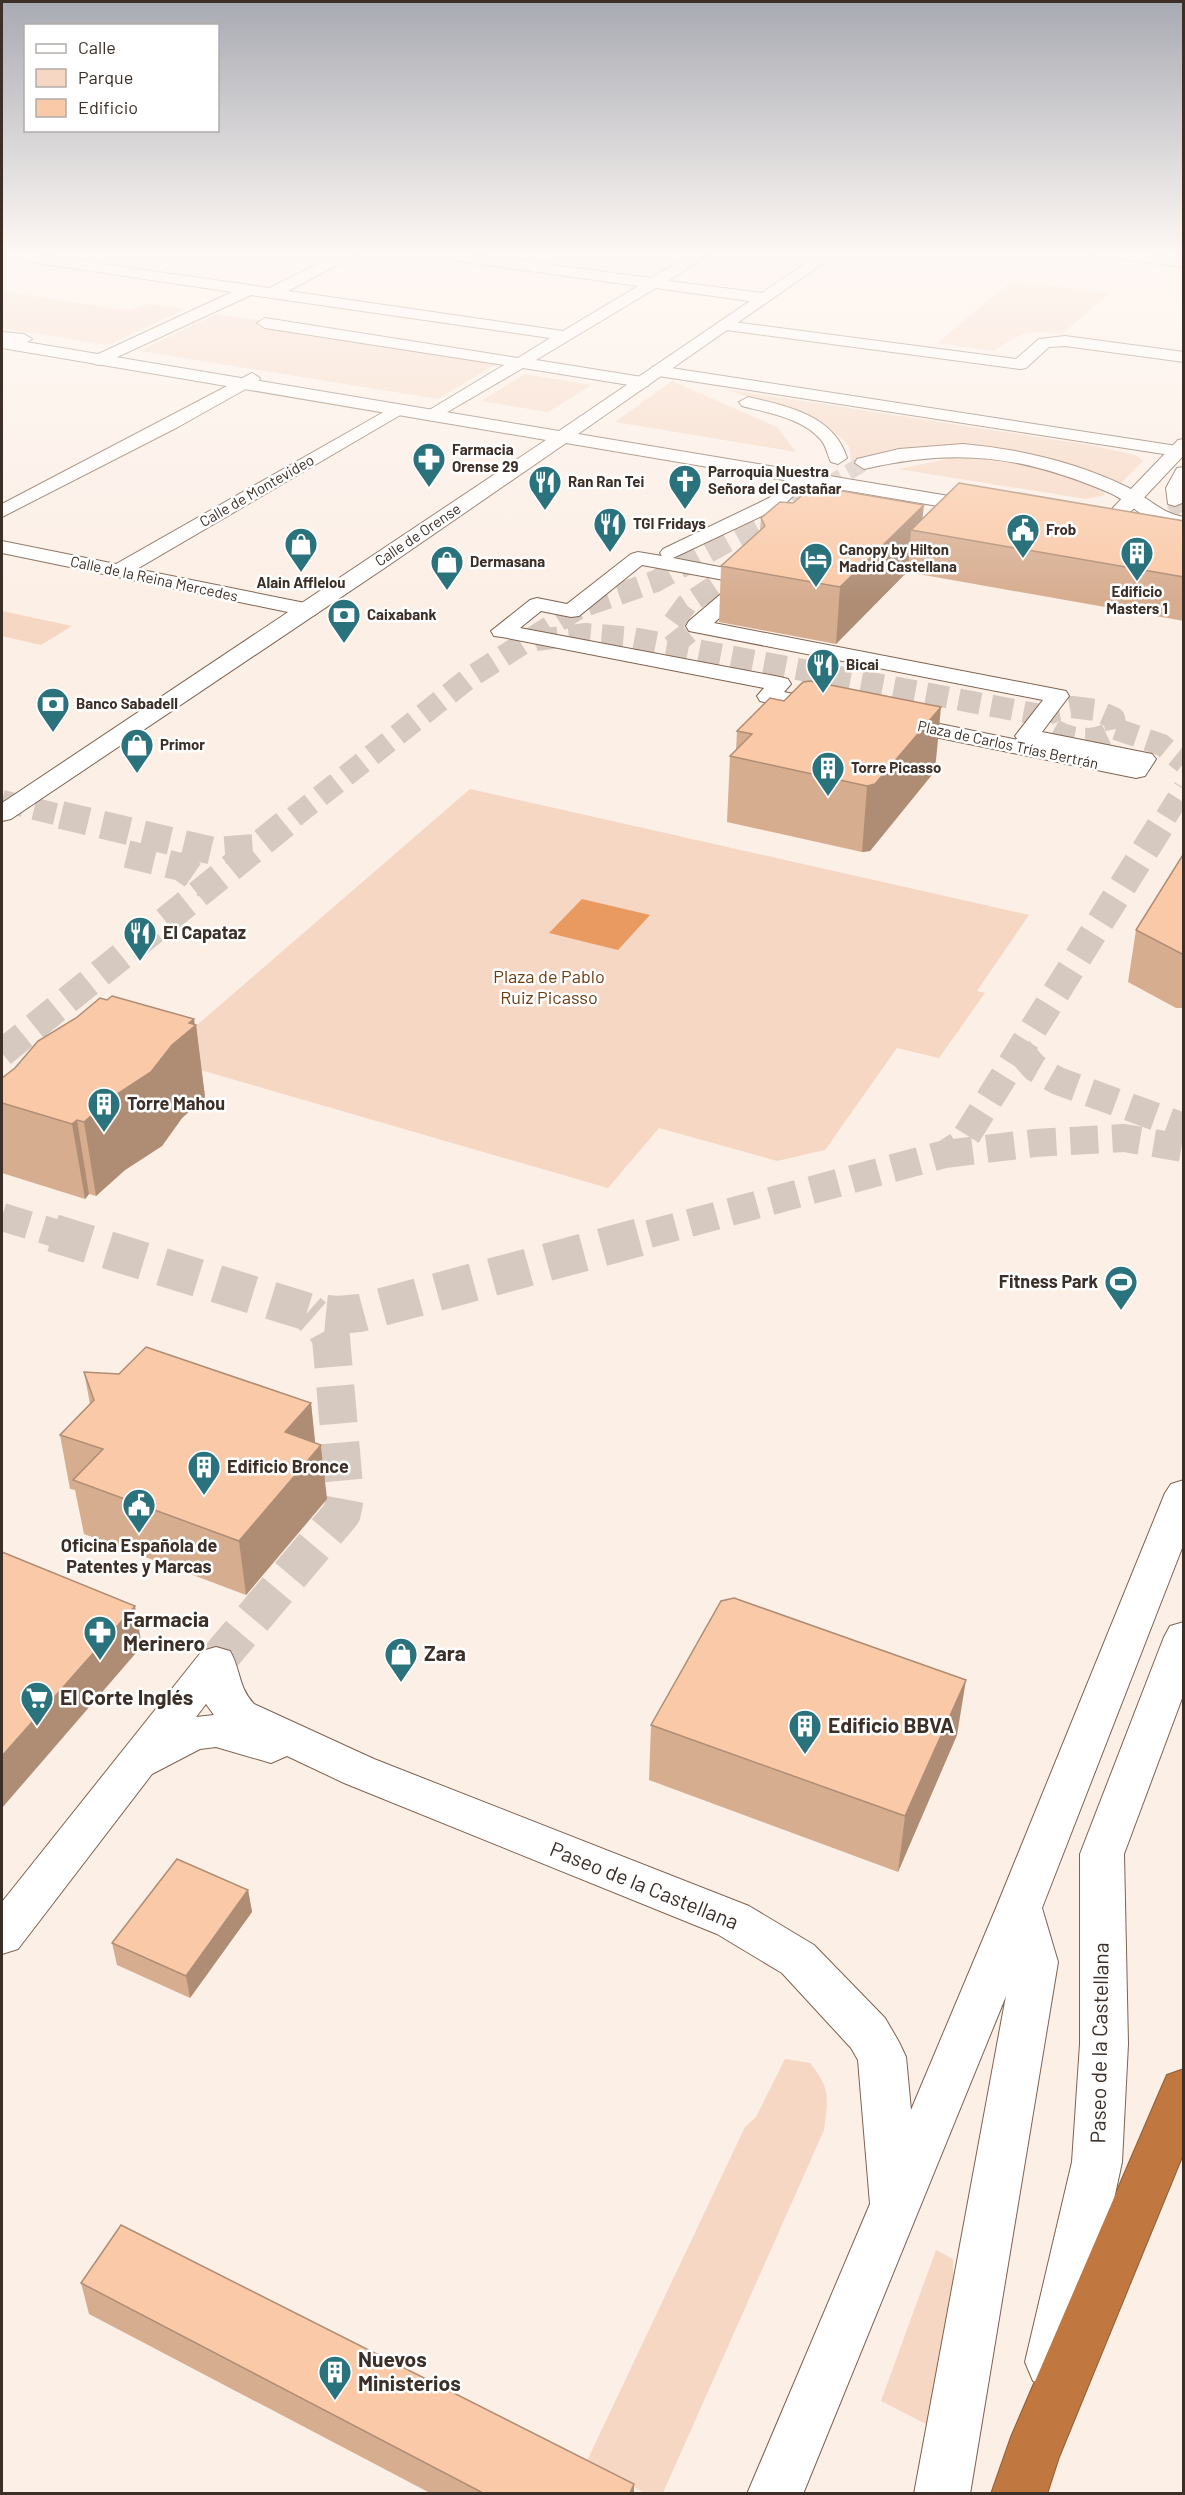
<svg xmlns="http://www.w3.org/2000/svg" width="1185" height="2495" viewBox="0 0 1185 2495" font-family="Barlow,sans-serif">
<rect width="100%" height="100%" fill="#fcefe6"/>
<path fill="#f6d7c3" d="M1012 281 1110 293 1062 334C1030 330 1019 332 994 351L937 343Z
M2 291 130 311 147 304 185 309 108 345 2 328Z
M216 314 264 321 256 326 498 363 438 399 140 351Z
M525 374 592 385 548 412 481 401Z
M672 381 777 427 796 452 615 422Z
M724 389 1090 445 1135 455 1143 461 1121 483C1041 453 981 438 895 449 880 451 865 459 851 461L849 447C820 408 766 404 724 389Z
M953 458C996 458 1033 465 1073 478 1083 482 1100 486 1105 495L1086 499 898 469Z
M2 611 72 626 41 645 2 636Z
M470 789 1029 915 977 991 985 993 939 1058 897 1048 825 1150 777 1161 659 1128 608 1188 159 1058Z
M785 2059 810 2063C831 2089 828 2098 824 2130L663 2493H645L586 2463 745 2127 756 2117Z
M936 2250 953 2259V2320L928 2425 881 2401Z"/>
<path fill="#e99a61" d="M582 899 650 915 618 950 549 933Z"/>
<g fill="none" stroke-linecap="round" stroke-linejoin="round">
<path stroke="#d6c9c0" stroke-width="16" stroke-dasharray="16 8" stroke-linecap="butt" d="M807 497 864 463"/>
<path stroke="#d6c9c0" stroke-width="22" stroke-dasharray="22 11" stroke-linecap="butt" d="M1175 500 1184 510
M536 640 586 634 633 638 1046 716
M687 648 670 627 686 605 748 564
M1072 707 1096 710 1114 718 1116 729C1094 745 1067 740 1046 725V716L1052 711Z
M1116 729 1162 745 1184 763
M2 801 68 817
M294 817 469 678 579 608 656 581 809 496
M1166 817 1184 788"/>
<path stroke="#d6c9c0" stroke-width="28" stroke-dasharray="28 14" stroke-linecap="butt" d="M61 815 213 851 254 848
M127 854 181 867 207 885
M1019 1050 1035 1068 1058 1081 1184 1127
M2 1053 296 815
M945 1154 1035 1143 1124 1138 1184 1148
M2 1217 58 1234
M649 1234 945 1154 962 1143 1167 815"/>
<path stroke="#d6c9c0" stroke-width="38" stroke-dasharray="38 19" stroke-linecap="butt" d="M53 1233 308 1312 338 1315 360 1313 655 1233
M216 1662 342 1513 345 1497 331 1338 325 1327 308 1312"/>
<defs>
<path id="street" d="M2 252H21L269 288 343 252H362L288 291 563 331 638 286 422 256 415 252H455L651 278 695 252H712L668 281 763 293 771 298 763 303 656 288 536 360 642 377 648 378 651 382 648 386 642 387 523 368 432 421 423 416 426 412 504 365 265 328 257 323 265 318 518 358 550 338 251 295 100 365 94 364 92 360 94 356 232 292 4 258H2Z
M1087 252H1130L1184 258V267L1094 256Z
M725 321 1016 359 1039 339 1065 336 1184 352V362L1065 346 1049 347 1026 368 1020 369 719 329 717 326Z
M2 332 24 334 32 339 24 344 2 342Z
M658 366 1177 446 1183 447 1184 455 1177 456 652 375 650 371 652 367Z
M252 373 260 378 258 382 178 427 2 517V504Z
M748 397C787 406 834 415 847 458L838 464 831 462C827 455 827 447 821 440 803 418 768 413 742 406L739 402Z
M396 405 405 410 402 414 137 569 315 605 318 610 315 615 307 616 2 553V541L116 564Z
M963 444C1019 449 1076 462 1127 487 1148 497 1160 513 1184 517V529C1172 527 1159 524 1148 518 1135 511 1124 499 1110 493 1023 456 957 447 864 469L855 463 857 459 899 449Z
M1184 467V502L1175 506 1168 504 1166 488 1177 468Z
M791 471 798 473 806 483 783 506 673 558 751 573 758 575 761 579 714 623 1066 691 1069 696 1042 732 1152 754 1156 759 1145 776 1136 778 768 703 760 701 757 696 764 688 502 637 494 636 491 631 530 600 537 598 567 604 631 554 638 552 662 556 660 553 663 549 769 498 786 483 782 477 784 473ZM642 565 735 582 689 621 686 626 689 631 1043 700 1015 736 1018 740 784 692 791 684 788 679 780 677 520 628 541 611 571 617 579 616Z
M1184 1480V1543L1042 1908 1058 1962 970 2494H914L1006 1996 803 2494H747L870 2204 858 2060 851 2048 782 1973 717 1934 344 1783 287 1756 271 1763 216 1747 200 1749 152 1774 18 1949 2 1954V1902L202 1651 216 1647 230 1651C241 1670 238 1687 254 1704L374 1759 749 1906 814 1945 885 2018 899 2042 906 2057 911 2110 996 1908 1165 1493 1171 1484ZM206 1704 214 1715 196 1717Z
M1184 1622V1693L1124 1854 1128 2044 1122 2162 1079 2362 1071 2381 1052 2389 1033 2381 1025 2362 1072 2162 1080 2044V1854L1164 1637 1170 1626Z"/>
<path id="secondary" d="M822 252H839L578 434 985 502 995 508 992 512 985 514 566 443 389 565 11 819 2 821V803L546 440 2 348V338L559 431Z
M1184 439V455L1121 522 1082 527 1075 525 1072 521 1075 517 1108 513 1178 440Z"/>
<path id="highway" d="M1184 2069V2152L1059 2457 1047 2494H991L1011 2437 1160 2091 1167 2075Z"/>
</defs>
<use href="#street" stroke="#7f624f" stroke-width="2"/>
<use href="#secondary" stroke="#7f624f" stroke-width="2"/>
<use href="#highway" stroke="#925e37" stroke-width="2"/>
<use href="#street" fill="#fff" fill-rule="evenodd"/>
<use href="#secondary" fill="#fff" fill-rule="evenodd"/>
<use href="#highway" fill="#c07740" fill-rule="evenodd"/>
</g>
<path fill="#d7ad90" d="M761 518 1184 521V621L907 572 908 571 836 644 719 622 721 566 760 530Z
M737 731 935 771 870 851 862 852 727 822 730 756 736 750Z
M1184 853V1008H1176L1128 982 1136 930Z
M194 1019V1024L196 1025 205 1097 182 1118 162 1146 125 1170 96 1196 89 1194 85 1199 2 1173V1078Z
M84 1372 311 1403 315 1443 327 1499 246 1595 84 1534 75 1490 70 1489 60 1435 90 1404Z
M651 1725 957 1735 898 1872 649 1780Z
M248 1890 252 1912 190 1998 117 1965 112 1943Z
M81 2283 634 2493H430L89 2314Z"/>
<path fill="#af8d75" d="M924 505 921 532 911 530 908 571 836 644 840 587Z
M941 707 935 771 870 851 862 852 867 786Z
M194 1019 195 1026 196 1025 205 1097 182 1118 162 1146 125 1170 96 1196 84 1122 114 1096Z
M77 1120 89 1194 85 1199 72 1124Z
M311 1403 316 1451 321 1445 327 1499 246 1595 239 1541 285 1432Z
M135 1606 142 1646 2 1808V1756Z
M966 1680 957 1735 898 1872 905 1816Z
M248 1890 252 1912 190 1998 186 1976Z
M634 2484V2493H630Z"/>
<path fill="#fac9a7" stroke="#af8d75" stroke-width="1.5" d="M959 483 1184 521V577L911 530Z
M813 486 924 505 840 587 721 566 765 526 761 518 780 502 793 503Z
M810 681 941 707 875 784 867 786 730 756 752 734 737 731 770 698 784 701 803 682Z
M1184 853V955L1136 930Z
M112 996 194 1019 189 1023 196 1025 172 1045 151 1072 114 1096 84 1122 77 1120 72 1124 2 1103V1078L15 1068 38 1041 76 1018 100 998 107 1000Z
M146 1347 311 1403 285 1432 321 1445 239 1541 73 1480 103 1449 60 1435 94 1400 84 1372 119 1374Z
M2 1552 135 1606 2 1756Z
M734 1598 966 1680 905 1816 651 1725 721 1601Z
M177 1859 248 1890 186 1976 112 1943Z
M121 2225 634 2484 630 2493H483L81 2283Z"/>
<linearGradient id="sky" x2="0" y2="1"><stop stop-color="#a8aab2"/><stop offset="0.42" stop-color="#fef8f4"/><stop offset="1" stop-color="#fef8f4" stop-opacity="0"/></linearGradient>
<rect width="1185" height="601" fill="url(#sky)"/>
<defs>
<symbol id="pharmacy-pin" viewBox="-11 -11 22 30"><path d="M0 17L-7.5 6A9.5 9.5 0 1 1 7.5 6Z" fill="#2a737c" stroke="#fff"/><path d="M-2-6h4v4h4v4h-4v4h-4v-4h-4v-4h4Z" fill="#fff"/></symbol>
<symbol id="church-pin" viewBox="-11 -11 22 30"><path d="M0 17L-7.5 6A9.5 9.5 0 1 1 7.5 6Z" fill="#2a737c" stroke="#fff"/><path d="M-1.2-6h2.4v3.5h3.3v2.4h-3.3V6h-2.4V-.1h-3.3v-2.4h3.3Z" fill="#fff"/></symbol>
<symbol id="restaurant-pin" viewBox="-11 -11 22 30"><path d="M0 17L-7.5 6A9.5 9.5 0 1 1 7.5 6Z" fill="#2a737c" stroke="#fff"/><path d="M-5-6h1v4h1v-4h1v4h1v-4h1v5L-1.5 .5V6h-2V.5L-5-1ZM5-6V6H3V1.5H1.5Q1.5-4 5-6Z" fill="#fff"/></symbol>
<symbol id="civic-pin" viewBox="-11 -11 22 30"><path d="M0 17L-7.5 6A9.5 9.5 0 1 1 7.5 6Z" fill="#2a737c" stroke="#fff"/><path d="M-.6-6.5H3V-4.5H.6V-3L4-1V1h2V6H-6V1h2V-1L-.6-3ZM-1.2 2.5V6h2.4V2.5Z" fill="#fff"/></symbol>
<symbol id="shop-pin" viewBox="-11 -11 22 30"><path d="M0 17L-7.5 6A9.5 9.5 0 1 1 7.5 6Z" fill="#2a737c" stroke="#fff"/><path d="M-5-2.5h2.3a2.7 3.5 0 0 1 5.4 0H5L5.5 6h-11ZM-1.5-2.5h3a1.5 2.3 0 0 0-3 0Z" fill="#fff"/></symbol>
<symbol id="building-pin" viewBox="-11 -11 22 30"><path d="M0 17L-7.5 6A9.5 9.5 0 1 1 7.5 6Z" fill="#2a737c" stroke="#fff"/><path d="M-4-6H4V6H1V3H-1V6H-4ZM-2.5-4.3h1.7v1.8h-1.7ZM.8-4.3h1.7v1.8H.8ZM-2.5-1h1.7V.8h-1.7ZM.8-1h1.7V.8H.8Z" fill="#fff"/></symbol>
<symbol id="hotel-pin" viewBox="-11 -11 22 30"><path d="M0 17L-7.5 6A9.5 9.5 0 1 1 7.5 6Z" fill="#2a737c" stroke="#fff"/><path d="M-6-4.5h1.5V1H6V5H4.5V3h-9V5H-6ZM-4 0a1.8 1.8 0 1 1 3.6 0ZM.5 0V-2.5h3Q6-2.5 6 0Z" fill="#fff"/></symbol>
<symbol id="bank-pin" viewBox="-11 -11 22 30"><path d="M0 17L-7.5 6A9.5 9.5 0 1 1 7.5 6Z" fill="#2a737c" stroke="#fff"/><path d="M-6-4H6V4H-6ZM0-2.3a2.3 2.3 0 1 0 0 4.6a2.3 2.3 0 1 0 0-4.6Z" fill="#fff"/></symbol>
<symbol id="stadium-pin" viewBox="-11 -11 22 30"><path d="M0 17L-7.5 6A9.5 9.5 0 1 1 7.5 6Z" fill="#2a737c" stroke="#fff"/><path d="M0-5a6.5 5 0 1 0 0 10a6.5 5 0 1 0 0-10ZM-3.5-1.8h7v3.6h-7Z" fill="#fff"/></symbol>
<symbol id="supermarket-pin" viewBox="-11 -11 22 30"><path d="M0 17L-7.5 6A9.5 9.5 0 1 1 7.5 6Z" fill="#2a737c" stroke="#fff"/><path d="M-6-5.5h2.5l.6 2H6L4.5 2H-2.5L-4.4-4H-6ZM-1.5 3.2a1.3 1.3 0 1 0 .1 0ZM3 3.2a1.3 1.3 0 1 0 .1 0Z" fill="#fff"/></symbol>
</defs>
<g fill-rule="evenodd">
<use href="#pharmacy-pin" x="410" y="440" width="38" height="52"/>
<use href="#church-pin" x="666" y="462" width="38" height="52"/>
<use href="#restaurant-pin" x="526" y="463" width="38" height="52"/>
<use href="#restaurant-pin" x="591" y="505" width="38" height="52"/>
<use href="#civic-pin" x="1004" y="511" width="38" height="52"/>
<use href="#shop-pin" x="282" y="525" width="38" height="52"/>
<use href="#building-pin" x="1118" y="534" width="38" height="52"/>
<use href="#hotel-pin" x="797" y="540" width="38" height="52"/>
<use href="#shop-pin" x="428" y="543" width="38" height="52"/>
<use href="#bank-pin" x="325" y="596" width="38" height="52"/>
<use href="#restaurant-pin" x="804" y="646" width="38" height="52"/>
<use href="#bank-pin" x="34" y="685" width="38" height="52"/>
<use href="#shop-pin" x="118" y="726" width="38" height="52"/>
<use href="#building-pin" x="809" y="749" width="38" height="52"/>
<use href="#restaurant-pin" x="121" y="914" width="38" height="52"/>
<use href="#building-pin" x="85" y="1085" width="38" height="52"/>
<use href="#stadium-pin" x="1102" y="1263" width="38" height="52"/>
<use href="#building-pin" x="185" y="1448" width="38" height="52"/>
<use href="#civic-pin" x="120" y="1486" width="38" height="52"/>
<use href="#pharmacy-pin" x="81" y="1613" width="38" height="52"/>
<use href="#shop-pin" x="382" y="1635" width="38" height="52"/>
<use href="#supermarket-pin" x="18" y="1679" width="38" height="52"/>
<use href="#building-pin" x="786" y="1707" width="38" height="52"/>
<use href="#building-pin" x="316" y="2353" width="38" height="52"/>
</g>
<g text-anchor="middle" stroke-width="5" stroke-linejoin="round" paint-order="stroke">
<g font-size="15" font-weight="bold" fill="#3c2f27" stroke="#fff" text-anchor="start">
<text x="452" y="455">Farmacia<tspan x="452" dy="17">Orense 29</tspan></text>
<text x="708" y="477">Parroquia Nuestra<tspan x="708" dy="17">Señora del Castañar</tspan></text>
<text x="568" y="487">Ran Ran Tei</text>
<text x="633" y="529">TGI Fridays</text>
<text x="1046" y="535">Frob</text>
<text x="839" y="555">Canopy by Hilton<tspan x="839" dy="17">Madrid Castellana</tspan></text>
<text x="470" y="567">Dermasana</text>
<text x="301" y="588" text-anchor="middle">Alain Afflelou</text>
<text x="1137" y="597" text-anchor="middle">Edificio<tspan x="1137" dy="17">Masters 1</tspan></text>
<text x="367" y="620">Caixabank</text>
<text x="846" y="670">Bicai</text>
<text x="76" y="709">Banco Sabadell</text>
<text x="160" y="750">Primor</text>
<text x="851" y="773">Torre Picasso</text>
</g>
<g font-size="15" fill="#3c2f27" stroke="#fff">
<text transform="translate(257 491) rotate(-30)" y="5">Calle de Montevideo</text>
<text transform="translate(418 535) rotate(-34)" y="5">Calle de Orense</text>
<text transform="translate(154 579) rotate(12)" y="5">Calle de la Reina Mercedes</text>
<text transform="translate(1008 745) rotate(12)" y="5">Plaza de Carlos Trías Bertrán</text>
</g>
<g font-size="18" font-weight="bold" fill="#3c2f27" stroke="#fff" text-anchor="start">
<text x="163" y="939">El Capataz</text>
<text x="127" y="1110">Torre Mahou</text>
<text x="1098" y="1288" text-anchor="end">Fitness Park</text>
<text x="227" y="1473">Edificio Bronce</text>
<text x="139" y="1552" text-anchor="middle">Oficina Española de<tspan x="139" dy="21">Patentes y Marcas</tspan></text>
</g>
<g font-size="18" fill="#6e3b0f" stroke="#fff">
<text x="549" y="983">Plaza de Pablo<tspan x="549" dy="21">Ruiz Picasso</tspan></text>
</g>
<g font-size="21" font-weight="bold" fill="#3c2f27" stroke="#fff" text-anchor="start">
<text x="123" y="1627">Farmacia<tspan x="123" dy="24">Merinero</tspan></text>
<text x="424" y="1661">Zara</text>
<text x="60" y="1705">El Corte Inglés</text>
<text x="828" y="1733">Edificio BBVA</text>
<text x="358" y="2367">Nuevos<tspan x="358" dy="24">Ministerios</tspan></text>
</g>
<g font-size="21" fill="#3c2f27" stroke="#fff">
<text transform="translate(644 1886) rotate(22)" y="7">Paseo de la Castellana</text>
<text transform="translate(1100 2043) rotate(-89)" y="7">Paseo de la Castellana</text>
</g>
</g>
<rect width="1185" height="2495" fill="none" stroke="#3c2f27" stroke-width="6"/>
<rect x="24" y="24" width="195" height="108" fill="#ffffff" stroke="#b1aca9" stroke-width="1.5"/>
<rect x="36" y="44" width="30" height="9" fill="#ffffff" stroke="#b1aca9" stroke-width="1.5"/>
<text x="78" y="54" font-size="18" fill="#3c2f27">Calle</text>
<rect x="36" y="69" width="30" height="18" fill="#f6d7c3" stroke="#b1aca9" stroke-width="1.5"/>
<text x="78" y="84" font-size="18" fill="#3c2f27">Parque</text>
<rect x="36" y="99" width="30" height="18" fill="#fac9a7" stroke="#b1aca9" stroke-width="1.5"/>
<text x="78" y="114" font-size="18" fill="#3c2f27">Edificio</text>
</svg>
